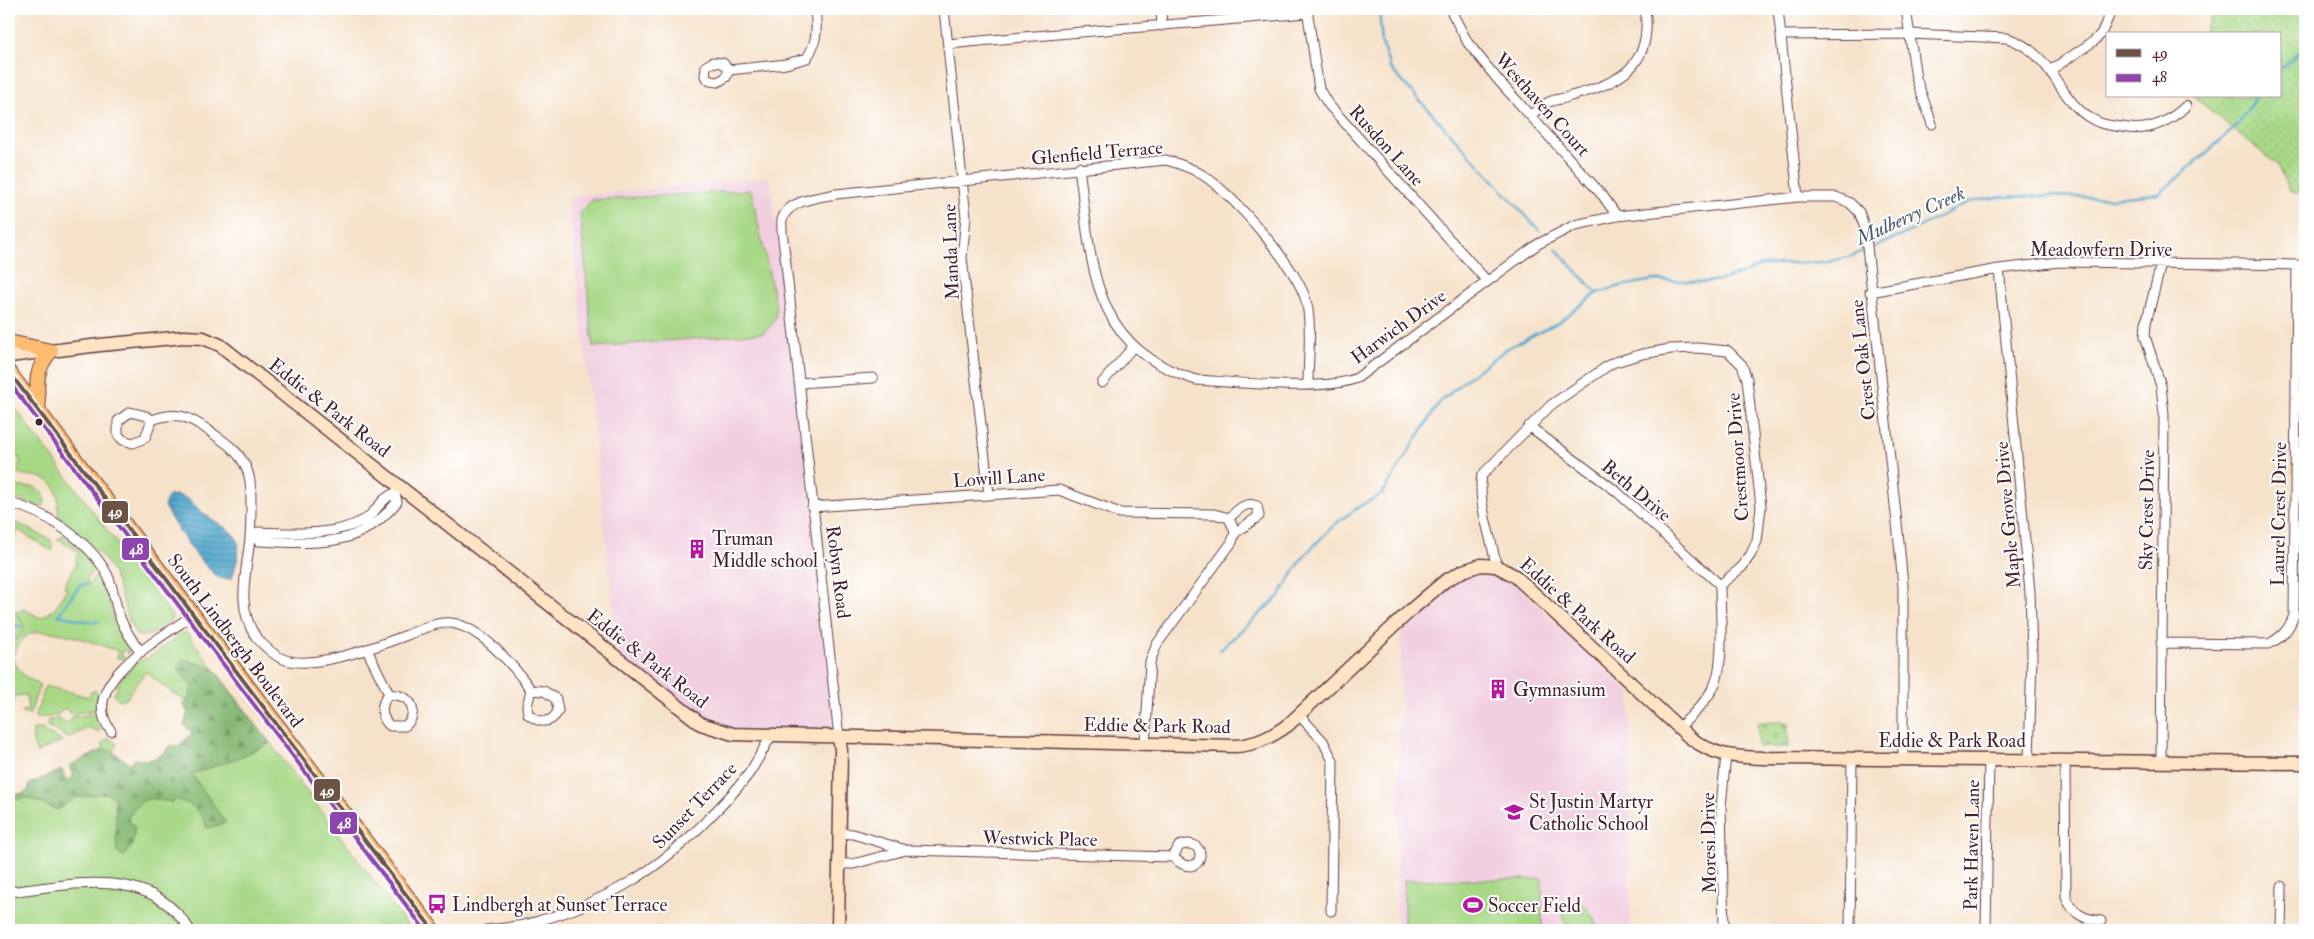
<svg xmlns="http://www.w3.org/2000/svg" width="2314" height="939" viewBox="0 0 2314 939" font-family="'IM FELL Double Pica',serif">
<defs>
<pattern id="forest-firs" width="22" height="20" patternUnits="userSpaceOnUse" patternTransform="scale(1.25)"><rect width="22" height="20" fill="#85b873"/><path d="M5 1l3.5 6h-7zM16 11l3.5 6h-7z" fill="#6f955f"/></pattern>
<pattern id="cemetery-stones" width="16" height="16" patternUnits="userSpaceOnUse" patternTransform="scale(1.25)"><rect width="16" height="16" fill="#a7d886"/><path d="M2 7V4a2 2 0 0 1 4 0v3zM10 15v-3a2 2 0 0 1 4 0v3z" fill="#91b974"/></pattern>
<pattern id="park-dots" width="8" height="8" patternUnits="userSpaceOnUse" patternTransform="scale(1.25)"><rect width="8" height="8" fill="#a7d886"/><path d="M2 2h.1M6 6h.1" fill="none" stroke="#91b974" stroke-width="1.8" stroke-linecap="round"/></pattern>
<pattern id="water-rules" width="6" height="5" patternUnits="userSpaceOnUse" patternTransform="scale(1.25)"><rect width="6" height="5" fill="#4ea5cb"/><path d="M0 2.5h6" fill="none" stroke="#4386a5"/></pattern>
</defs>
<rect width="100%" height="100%" fill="#fff"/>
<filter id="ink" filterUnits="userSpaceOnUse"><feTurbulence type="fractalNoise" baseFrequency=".02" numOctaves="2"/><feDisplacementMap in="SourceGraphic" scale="10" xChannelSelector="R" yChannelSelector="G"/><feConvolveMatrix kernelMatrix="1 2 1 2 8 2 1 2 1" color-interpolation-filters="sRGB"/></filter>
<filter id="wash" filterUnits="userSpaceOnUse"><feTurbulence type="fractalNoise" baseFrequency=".0096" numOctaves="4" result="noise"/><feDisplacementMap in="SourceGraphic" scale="20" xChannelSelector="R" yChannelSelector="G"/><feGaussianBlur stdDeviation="1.12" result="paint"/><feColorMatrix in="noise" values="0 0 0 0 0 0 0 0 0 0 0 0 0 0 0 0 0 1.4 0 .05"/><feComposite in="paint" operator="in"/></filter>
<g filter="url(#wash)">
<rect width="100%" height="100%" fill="#f6e2ca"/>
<path fill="#f2cfe0" d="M770 177 839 737 735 731 703 721 619 659 568 197Z
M1484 570 1507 576 1630 693V930H1396L1401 627 1444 588Z"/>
<path fill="#a7d886" stroke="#787c58" d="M751 190 776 306C777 320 773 325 763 333L593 347 580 212 592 200Z
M9 400 172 616C171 626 147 640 136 635 123 613 122 588 109 566 96 545 74 535 59 517 56 509 60 501 57 493 50 472 32 479 18 473L20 458H9V454H11Z
M9 486 34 487 44 493 45 504 42 507 9 497Z
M9 519 51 540 53 549 52 551 18 530 9 547Z
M63 535 84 553 94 567 87 580 88 586 98 571C108 588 109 606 116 624 121 635 130 642 128 654L125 650 121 652 124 658H117L118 651C99 645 43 622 26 636 21 640 17 647 15 653H9V646L21 634 25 627 16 612 24 609 41 618 55 609 67 588 64 586 77 562 75 560 79 552 63 543 62 539 57 540Z
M184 632 187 633 411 930H9V796L24 793 29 790V784L62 770 66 781 74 778 69 766 104 749 102 743 109 738 117 744 113 752 130 764 134 759C150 762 159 759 170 746H179L193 733 184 725 188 715 186 708 184 707 186 702 178 695H175L146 672 129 693 128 698 119 700 114 695 120 680 132 666 140 660 148 658Z
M9 658 14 659C19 674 26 678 40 684L30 714H23L22 711 28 710 26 695 14 696V702H9Z
M45 686 89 697 91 692 95 690 98 694 95 710 71 714 67 709H62L57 716 35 718Z
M96 714 102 728 96 733 90 727 68 738 47 726 48 720 58 719 65 723 70 722 72 717Z
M33 729H41L62 741 37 753 33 742Z
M1542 879V930H1404V880Z"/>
<path fill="url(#forest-firs)" stroke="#686c4f" d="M183 659 213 668 270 743 238 758 192 774 226 823 206 828C203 810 190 803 174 799L172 802C165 802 162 800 156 799 142 796 134 809 128 819L135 828 132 846 123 857 117 851 115 798 105 793 75 798 58 810 28 798 9 801V796L24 793 29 790V784L62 770 66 781 74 778 69 766 104 749 113 752 130 764 134 759C150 763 160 759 170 746H179L193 733 184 725 188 712 184 705C202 681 182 682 177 666Z"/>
<path fill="url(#cemetery-stones)" stroke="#787c58" d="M1757 722H1788V747H1758Z"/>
<path fill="url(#park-dots)" stroke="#787c58" d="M2216 9H2305V194L2290 192 2277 165 2193 96H2280V34H2202Z
M9 610 16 612 25 627 21 634 9 646Z
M1579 903C1590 908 1595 920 1599 930H1574L1567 927 1563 918V909L1570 904Z"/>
<path fill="url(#water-rules)" stroke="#4c627b" d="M177 495C192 499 192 504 202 512 237 538 247 531 232 579 228 579 223 579 220 578 203 569 173 524 164 506L168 496Z"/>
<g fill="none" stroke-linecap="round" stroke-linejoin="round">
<path stroke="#4ea5cb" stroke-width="2.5" d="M1379 9 1382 43 1390 68 1539 230
M2280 70 2305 46
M1555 248 1597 293
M87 584 80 585 58 615 91 622H99
M9 625 21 626
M1220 650 1279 596 1303 557 1335 524 1360 506 1382 494 1439 403 1466 379 1508 348 1557 323 1597 293 1621 286 1654 280 1705 282 1720 280 1745 273 1761 265 1824 262 1849 257 1901 236 1969 202 1999 197 2053 196 2112 198 2159 194 2238 125 2256 96"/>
</g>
</g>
<g filter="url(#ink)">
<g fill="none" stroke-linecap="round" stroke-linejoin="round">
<defs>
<path id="street" d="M944 9 966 217 962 258 989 494
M1161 9 1162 26
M1307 9 1319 89 1328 104 1487 281
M1450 9 1468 43 1498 80 1603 196 1617 216
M1778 9 1798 197
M1906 9 1916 78 1932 124
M1781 35 1909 34 2007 38C2057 54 2057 105 2098 122 2107 126 2118 126 2128 128 2151 131 2170 121 2186 106
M948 44C1068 32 1187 24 1307 13
M713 62 723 63 729 70 726 77 718 82 710 81 705 76 706 66Z
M729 70 786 64 807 58C818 41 817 28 815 9
M2051 70 2094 41 2101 34 2112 9
M1531 115C1536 111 1543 105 1549 102 1556 99 1564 99 1571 96 1621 83 1653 65 1645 9
M1079 167C1092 262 1088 346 1196 380 1234 382 1325 392 1357 378L1538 244 1575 225 1617 216 1798 197H1836L1850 203 1859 212 1865 228 1899 542 1903 586V759
M1999 269 2030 592 2032 654 2029 760
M1870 292 1999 269 2059 262 2305 265
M799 383 873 378
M1102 383 1133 347
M152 420 146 416 130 412 118 421V435L123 440 133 443 145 438 152 420C176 411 188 416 208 430 220 439 234 447 242 460 251 473 251 488 251 503 251 515 251 526 250 538 247 571 235 607 256 637 263 645 273 655 283 659 312 671 378 646 407 635 420 630 437 621 451 623 481 627 515 667 531 690L527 706 528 714C539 723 551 725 558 711L556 699 544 691 531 690
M1529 426 1616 491 1720 585
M9 503C45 511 91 542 108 576 114 590 115 606 121 620 126 632 133 642 141 652
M812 507 1059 490 1120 513 1214 514 1229 518 1235 532 1232 542 1157 644 1150 662 1145 744
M1229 518C1238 510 1245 501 1257 506L1259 516 1235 533
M250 536H254L259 541C315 543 358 550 397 502L395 493 400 486
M254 536 258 532C293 533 332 537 364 520 376 513 382 497 395 493
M1496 566C1492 536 1477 505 1482 475L1551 405 1612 363 1642 354 1671 349 1697 348 1728 351 1742 365 1747 379 1761 507 1757 541 1751 554 1742 567 1720 585C1720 610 1725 665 1714 686 1706 702 1692 716 1679 727
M2161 643 2269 644C2282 637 2289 630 2294 615L2297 265
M367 650 389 694C380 704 380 717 390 726H405C414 719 416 705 405 698 401 695 394 695 389 694
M1299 715 1323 741 1333 761 1331 911
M111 731C75 684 161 638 193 615
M839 737 784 247C783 239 781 228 782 220 787 200 820 197 836 194L1166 160C1181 164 1197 170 1210 180 1238 202 1301 271 1307 305 1312 328 1308 360 1308 384
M2065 760 2066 896C2072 914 2084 919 2101 921
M2161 761 2164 414 2161 386 2145 336 2146 323 2161 264
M840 833 853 834 906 850
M839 864H853L906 850 1173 857C1203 886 1212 834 1179 846L1173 857
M9 892C73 885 149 864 190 930
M486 930C503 928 520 927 535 922 606 902 658 871 709 818 723 804 738 789 750 772 757 761 764 748 771 736
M1724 930 1721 806 1726 755
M1850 930 1852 758
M1986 930 1989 759
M2281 930 2282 886"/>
<path id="secondary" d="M9 356 100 345 184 337 203 338 220 345 701 724 733 734 1235 746C1256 745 1271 737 1288 725L1412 609 1445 581 1463 571 1481 565 1496 566 1515 576 1689 737C1714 756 1733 757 1763 758L2305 763
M838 930 841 750 839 737"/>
<path id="primary" d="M9 342 51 351
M9 372 433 930
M39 412C37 387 33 371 51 351"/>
</defs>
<use href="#street" stroke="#643c43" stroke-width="11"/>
<use href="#secondary" stroke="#643c43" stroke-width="15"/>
<use href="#primary" stroke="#643c43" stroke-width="16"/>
<use href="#street" stroke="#fff" stroke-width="9"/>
<use href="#secondary" stroke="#fee4c5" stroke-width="12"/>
<use href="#primary" stroke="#fdbc6f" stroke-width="14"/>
<defs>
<path id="bus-1" d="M9 372 433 930"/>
<path id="bus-2" d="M9 382 425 930"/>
</defs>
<use href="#bus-1" stroke="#fff" stroke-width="8"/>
<use href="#bus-2" stroke="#fff" stroke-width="8"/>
<use href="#bus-1" stroke="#6c5345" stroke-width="4"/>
<use href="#bus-2" stroke="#8e44ad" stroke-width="4"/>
</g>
</g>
<defs>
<symbol id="building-bare" viewBox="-9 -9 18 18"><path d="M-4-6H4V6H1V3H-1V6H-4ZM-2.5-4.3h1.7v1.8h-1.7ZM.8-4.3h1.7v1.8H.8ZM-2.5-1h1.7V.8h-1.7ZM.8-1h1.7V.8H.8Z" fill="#b5179e" stroke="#fff" stroke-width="2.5" paint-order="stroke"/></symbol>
<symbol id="school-bare" viewBox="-9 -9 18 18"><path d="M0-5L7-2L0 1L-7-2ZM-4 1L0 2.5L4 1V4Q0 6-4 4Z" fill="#b5179e" stroke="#fff" stroke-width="2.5" paint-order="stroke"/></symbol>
<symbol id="bus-bare" viewBox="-9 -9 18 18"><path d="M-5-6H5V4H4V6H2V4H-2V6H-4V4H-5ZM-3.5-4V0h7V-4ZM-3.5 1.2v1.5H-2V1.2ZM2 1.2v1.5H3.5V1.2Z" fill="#b5179e" stroke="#fff" stroke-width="2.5" paint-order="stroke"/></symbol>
<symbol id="stadium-bare" viewBox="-9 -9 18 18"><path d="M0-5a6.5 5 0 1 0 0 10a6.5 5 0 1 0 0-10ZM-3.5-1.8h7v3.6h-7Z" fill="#b5179e" stroke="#fff" stroke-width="2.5" paint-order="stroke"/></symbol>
</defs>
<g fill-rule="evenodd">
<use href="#building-bare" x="683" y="535" width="28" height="28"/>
<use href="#building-bare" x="1484" y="675" width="28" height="28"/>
<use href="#school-bare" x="1500" y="798" width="28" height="28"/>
<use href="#bus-bare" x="423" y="890" width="28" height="28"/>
<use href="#stadium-bare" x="1459" y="891" width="28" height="28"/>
</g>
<circle fill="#4a1f2b" stroke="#fff" stroke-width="2" cx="39" cy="422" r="4.5"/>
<g text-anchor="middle" stroke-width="4" stroke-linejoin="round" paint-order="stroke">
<g font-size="19" fill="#4a1f2b" stroke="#fff">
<text transform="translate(1543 104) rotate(48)" y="7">Westhaven Court</text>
<text transform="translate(1387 145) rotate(48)" y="7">Rusdon Lane</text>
<text transform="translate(1097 152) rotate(-5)" y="7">Glenfield Terrace</text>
<text x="2101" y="256">Meadowfern Drive</text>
<text transform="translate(950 252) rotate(-92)" y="7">Manda Lane</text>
<text transform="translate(1398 326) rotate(-36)" y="7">Harwich Drive</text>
<text transform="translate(1862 360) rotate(-96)" y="7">Crest Oak Lane</text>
<text transform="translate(330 407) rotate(38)" y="7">Eddie &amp; Park Road</text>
<text transform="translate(1737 457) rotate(-94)" y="7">Crestmoor Drive</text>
<text transform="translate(999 477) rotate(-4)" y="7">Lowill Lane</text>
<text transform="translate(1637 490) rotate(40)" y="7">Beth Drive</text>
<text transform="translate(2146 510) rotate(-89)" y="7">Sky Crest Drive</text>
<text transform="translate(2278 514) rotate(-89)" y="7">Laurel Crest Drive</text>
<text transform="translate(2007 515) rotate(-95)" y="7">Maple Grove Drive</text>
<text transform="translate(839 572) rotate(83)" y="7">Robyn Road</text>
<text transform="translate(1578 610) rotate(42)" y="7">Eddie &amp; Park Road</text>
<text transform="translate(236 640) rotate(53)" y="7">South Lindbergh Boulevard</text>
<text transform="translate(648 658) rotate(38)" y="7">Eddie &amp; Park Road</text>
<text transform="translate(1157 725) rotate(1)" y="7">Eddie &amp; Park Road</text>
<text x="1952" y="747">Eddie &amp; Park Road</text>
<text transform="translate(694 805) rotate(-46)" y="7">Sunset Terrace</text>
<text transform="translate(1040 838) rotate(1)" y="7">Westwick Place</text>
<text transform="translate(1708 843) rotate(-91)" y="7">Moresi Drive</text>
<text transform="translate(1971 845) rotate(-89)" y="7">Park Haven Lane</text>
</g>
<g font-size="19" fill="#4a1f2b" stroke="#fff" text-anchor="start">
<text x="712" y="545">Truman<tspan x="712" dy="22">Middle school</tspan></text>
<text x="1513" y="696">Gymnasium</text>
<text x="1529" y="808">St Justin Martyr<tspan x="1529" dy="22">Catholic School</tspan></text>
<text x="452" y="911">Lindbergh at Sunset Terrace</text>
<text x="1488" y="912">Soccer Field</text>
</g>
<g font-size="20" font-style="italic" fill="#4c5b73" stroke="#fff">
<text transform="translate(1910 215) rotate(-24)" y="7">Mulberry Creek</text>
</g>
</g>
<g stroke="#fff" stroke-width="2">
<rect x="101" y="500" width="28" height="24" rx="5" fill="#6c5345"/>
<rect x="121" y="537" width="29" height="24" rx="5" fill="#8e44ad"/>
<rect x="313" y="778" width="28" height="24" rx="5" fill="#6c5345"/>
<rect x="329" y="811" width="29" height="24" rx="5" fill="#8e44ad"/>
</g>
<g font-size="14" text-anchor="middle" font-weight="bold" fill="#fff">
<text x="115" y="516">49</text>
<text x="136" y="554">48</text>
<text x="327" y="795">49</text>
<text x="344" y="828">48</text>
</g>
<rect width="2314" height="939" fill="none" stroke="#fff" stroke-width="30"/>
<rect x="2106" y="32" width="175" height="65" fill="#ffffff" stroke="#b7a5aa"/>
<rect x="2116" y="49" width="25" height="8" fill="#6c5345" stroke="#b7a5aa"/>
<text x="2152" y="58" font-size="15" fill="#4a1f2b">49</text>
<rect x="2116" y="74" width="25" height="8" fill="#8e44ad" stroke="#b7a5aa"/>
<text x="2152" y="82" font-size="15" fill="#4a1f2b">48</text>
</svg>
